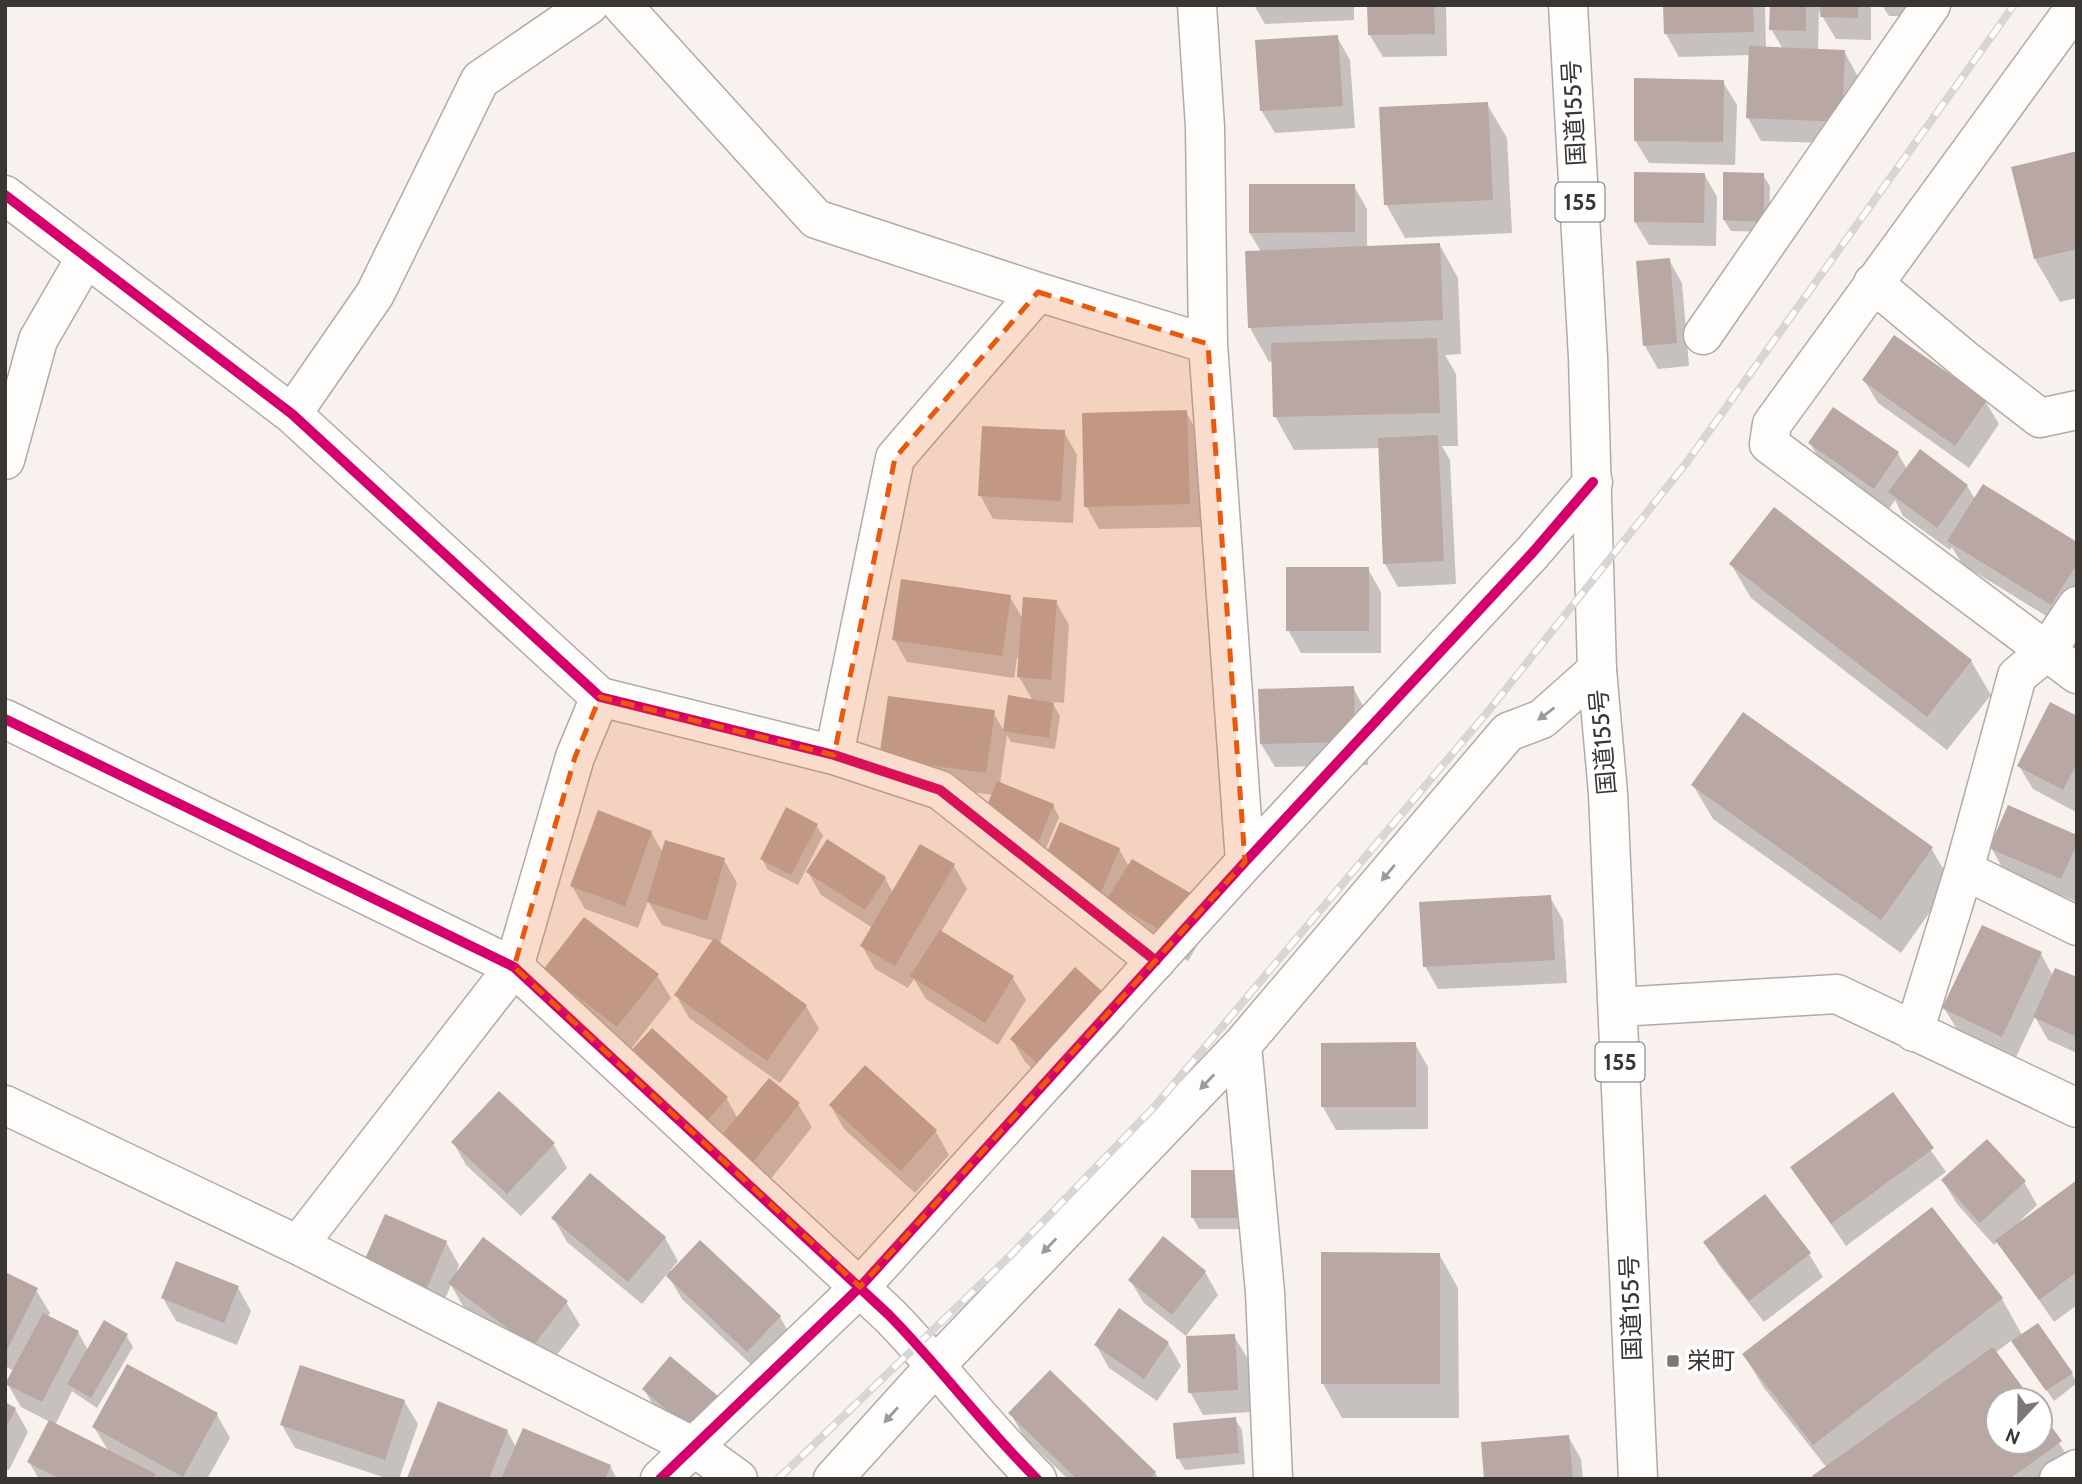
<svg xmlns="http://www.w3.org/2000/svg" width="2082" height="1484" viewBox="0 0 2082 1484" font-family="Cabin,'Noto Sans JP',sans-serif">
<rect width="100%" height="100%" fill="#f8f1ee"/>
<path fill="#0003" d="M1254 5H1354V20L1265 24Z
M1369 5H1446L1447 56 1383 57 1369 34Z
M1664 5H1765L1766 49H1783L1771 29 1772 5H1871V40L1836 39 1819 11 1818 51H1844L1857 75 1855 144 1761 141 1748 118 1750 55 1679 57 1666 34Z
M1882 5H1949V16H1889Z
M1337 37 1350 60 1355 128 1275 133 1261 110Z
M1723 82 1737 105 1735 165 1649 163 1635 140Z
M1487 104 1507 138 1512 233 1405 238 1386 204Z
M2077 153V298L2060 302 2035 259 2013 168Z
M1704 174 1717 197 1716 246 1649 245 1635 222Z
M1763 175 1770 186 1769 232 1731 231 1724 220Z
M1354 186 1367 209V247L1439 244 1458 278 1461 354 1445 355 1456 374 1458 446H1442L1450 460 1456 584 1398 587 1385 564 1380 448 1294 450 1275 416 1273 361 1269 362 1250 328 1261 252 1250 233Z
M1669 260 1682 283 1689 366 1658 369 1645 346Z
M1864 380 1985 401 1999 424 1969 468 1878 403Z
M1834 409 1898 454 1907 469 1967 486 1975 499 2077 544V607L2064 627 1962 564 1952 547 1950 550 1903 516 1895 500 1888 510 1823 466 1810 443Z
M1186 412 1199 435 1202 527 1099 529 1086 506Z
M1064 432 1077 455 1073 523 993 519 980 495Z
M1731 564 1971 661 1991 695 1947 750 1751 598Z
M1368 569 1381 592V653H1301L1288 630Z
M1010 597 1023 619 1056 602 1069 625 1064 703 1052 702 1060 716 1055 749 1011 742 1007 735 1000 784 1053 805 1059 817 1045 851 990 829 993 795 894 781 993 712 1004 731 1033 701 1019 677 1020 658H1017L1014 678 907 662 894 639Z
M1353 688 1366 711 1368 765 1275 767 1261 744 1260 691Z
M2077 718V811L2076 812 2033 789 2019 766Z
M1693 785 1931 848 1951 882 1901 953 1713 819Z
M816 825 823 836 798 885 768 870 762 859Z
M651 832 663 853 724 860 737 883 720 944 806 1006 819 1029 780 1083 689 1018 676 995 714 941 662 925 648 901 638 928 585 909 572 886Z
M2077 837 2075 901 2004 871 1991 847Z
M1119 849 1129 867 1211 922 1188 961 1056 889Z
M954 866 967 889 941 932 1012 977 1026 1000 998 1045 926 999 914 979 908 988 875 969 862 946 873 928 821 895 808 872 885 878 893 893Z
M1550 897 1563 920 1567 983 1438 989 1425 966Z
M2041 954 2053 976 2077 979V1053L2048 1040 2035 1017 2015 1059 1958 1031 1944 1008Z
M545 970 657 975 671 998 631 1049 558 993Z
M1112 1003 1125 1026 1062 1095 1025 1062 1012 1039Z
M652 1031 727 1099 738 1119 798 1104 812 1127 763 1189 628 1057Z
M1415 1044 1428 1067V1129L1336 1130 1323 1107Z
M865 1068 936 1132 949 1155 915 1193 844 1129 831 1106Z
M1892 1095 1946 1172 1846 1246 1792 1168Z
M453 1142 554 1145 567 1168 521 1216 466 1165Z
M1236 1172 1242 1229H1199L1193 1218Z
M1943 1181 2024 1182 2037 1205 2020 1221 2022 1223 2077 1182V1305L2054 1322 1998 1241 1994 1245 1957 1204Z
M1932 1209 2002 1299 2022 1335 2072 1374 2077 1383 2054 1401 2012 1340 1995 1353 2030 1400H1998V1442H2040V1414L2077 1471 2076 1479H1816L1827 1468 1764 1388 1744 1355Z
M554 1219 665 1238 678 1261 670 1271 672 1273 780 1317 793 1340 761 1374 682 1299 667 1274 642 1304 567 1242Z
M446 1242 459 1265 456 1273 566 1302 580 1325 546 1369 463 1306 451 1285 440 1310 380 1284Z
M1706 1242 1809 1254 1823 1277 1764 1322 1719 1265Z
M1439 1254 1458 1288 1459 1418H1342L1323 1384Z
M1205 1272 1218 1295 1186 1336 1144 1303 1130 1280Z
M5 1274 36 1290 50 1313 47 1317 78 1332 88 1350 126 1335 133 1347 97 1408 72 1391 55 1425 109 1452 94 1427 217 1415 230 1438 207 1479H160L155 1476 156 1479H39L29 1462 50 1422 21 1407 7 1383 14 1371 5 1366Z
M238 1288 251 1311 237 1345 176 1321 163 1298Z
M1234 1336 1248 1359 1251 1412 1203 1415 1190 1392Z
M1168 1343 1181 1366 1157 1401 1109 1368 1096 1345Z
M670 1358 710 1456 657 1412 644 1389Z
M404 1401 418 1424 399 1479H389L295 1448 282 1425Z
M5 1404 15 1409 28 1432 9 1470 5 1469Z
M1011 1414 1155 1473 1159 1479H1068L1024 1437Z
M1235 1419 1242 1430 1245 1464 1185 1470 1178 1458Z
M507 1431 516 1447 610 1466 617 1479 409 1478Z
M1568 1436 1581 1459 1583 1479H1486Z"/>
<path fill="#b9a7a3" d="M1367 5H1434L1435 34 1368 35Z
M1663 5H1753L1754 32 1664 34Z
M1770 5H1806V31L1769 30Z
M1821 5H1858V18L1820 17Z
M1338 35 1343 106 1260 111 1255 40Z
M1749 46 1845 50 1842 122 1746 118Z
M1634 78 1724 80 1723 142 1634 141Z
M1488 102 1493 200 1384 205 1379 107Z
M2077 151V249L2034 259 2011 167Z
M1634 172 1705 173 1704 223 1634 222Z
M1723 172 1764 173V222L1723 220Z
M1249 184H1355V232L1249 233Z
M1440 243 1443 320 1248 328 1245 251Z
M1670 258 1677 343 1643 346 1636 261Z
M1894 335 1987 400 1955 446 1862 380Z
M1437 338 1440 413 1273 417 1271 343Z
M1833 407 1899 452 1874 489 1808 443Z
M1187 410 1190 504 1084 507 1082 413Z
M982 426 1065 430 1061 501 978 496Z
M1438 435 1444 561 1383 564 1378 438Z
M1920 449 1968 485 1937 528 1888 492Z
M1983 484 2077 542V564L2051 605 1947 541Z
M1774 507 1972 660 1927 717 1729 564Z
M1286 567H1369V631H1286Z
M901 579 1011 595 1002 656 892 640Z
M1023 597 1057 600 1051 680 1017 677Z
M1354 686 1355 742 1260 744 1258 689Z
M1008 695 1054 703 1049 738 1003 731Z
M888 696 995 710 986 773 879 758Z
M2050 702 2077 716V763L2063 790 2017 766Z
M1743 712 1933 847 1881 920 1691 785Z
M997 781 1054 804 1039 841 982 818Z
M2008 805 2077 835V844L2061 879 1989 848Z
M786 807 818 824 791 875 760 859Z
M598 810 652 831 625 906 570 886Z
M1060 822 1120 848 1101 892 1041 866Z
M827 839 886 877 865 910 806 872Z
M665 840 725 858 707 921 647 902Z
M920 844 955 864 895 966 860 946Z
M1132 859 1199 898 1175 939 1107 899Z
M1551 895 1555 960 1423 967 1419 902Z
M584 917 659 974 617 1027 543 970Z
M1982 925 2042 952 2002 1037 1942 1008Z
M940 930 1014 976 985 1023 910 976Z
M714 938 807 1005 767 1061 674 995Z
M1075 967 1113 1001 1048 1073 1010 1039Z
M2055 968 2077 977V1037L2033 1017Z
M652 1028 728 1097 703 1126 626 1056Z
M1416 1042V1107H1321V1043Z
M865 1065 937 1130 901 1171 829 1105Z
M769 1078 800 1103 749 1167 717 1141Z
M499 1091 555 1143 507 1194 451 1142Z
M1893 1092 1934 1148 1831 1224 1790 1167Z
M1987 1139 2026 1181 1980 1223 1941 1180Z
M1191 1170H1237V1218H1191Z
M590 1173 666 1237 628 1282 551 1218Z
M2077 1180V1272L2039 1300 1995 1240Z
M1765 1194 1811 1253 1749 1301 1703 1242Z
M1932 1207 2003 1298 1813 1445 1742 1354Z
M385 1214 447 1241 427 1288 364 1261Z
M1163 1236 1206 1271 1172 1315 1128 1280Z
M483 1237 568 1301 532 1347 448 1283Z
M700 1240 781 1316 747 1352 666 1276Z
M1321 1252 1440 1253V1384H1321Z
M176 1261 239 1286 224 1323 161 1298Z
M5 1272 38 1288 5 1354Z
M1119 1308 1169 1342 1144 1379 1094 1345Z
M43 1313 79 1331 42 1402 5 1384Z
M104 1320 128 1334 91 1398 67 1384Z
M2038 1323 2073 1373 2046 1391 2011 1341Z
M1235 1334 1238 1390 1188 1393 1186 1336Z
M1993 1347 2032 1400H1998V1442H2040V1411L2062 1441 2009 1479H1814L1812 1476Z
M670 1356 724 1401 696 1434 642 1389Z
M127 1364 218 1413 183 1477 92 1427Z
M300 1365 405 1400 385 1460 280 1425Z
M1050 1370 1156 1472 1150 1479H1077L1008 1413Z
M438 1401 508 1430 489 1479 407 1478Z
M5 1402 16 1408 5 1430Z
M1236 1417 1239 1453 1176 1459 1173 1423Z
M49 1420 156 1474 154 1479H60L27 1462Z
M523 1428 611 1465 605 1479H501Z
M1569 1435 1573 1479H1484L1481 1442Z"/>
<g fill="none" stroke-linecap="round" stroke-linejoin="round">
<defs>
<path id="minor" d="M622 5 816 219 1038 292 1208 344
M1197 5 1205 127 1208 344 1245 862
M2077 5 1772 424 1769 444 2077 674
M5 195 292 414 600 697 834 755 940 790 1156 961
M1873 283 1965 360 2040 418 2077 410
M1703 335 1931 5
M292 414 375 294 480 80 589 5
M5 460 38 340 86 257
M5 719 514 967 889 1315C941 1368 984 1427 1037 1479
M834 755 895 458 1038 292
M1964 870 2077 926
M1618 1007 1837 994 2077 1108
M1914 1032 1964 870 2017 676 2046 652 2077 606
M1242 1045 1265 1292 1273 1479
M5 1105 298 1245 694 1447 738 1479
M298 1245 514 967 575 757 600 697
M660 1479 860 1287 1245 862 1533 552 1593 482
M833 1479 937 1364 1242 1045 1508 732 1542 719 1597 670
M2059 1479 2077 1469"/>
<path id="highway" d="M1568 5 1588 357 1597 670 1608 793 1638 1479"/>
</defs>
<use href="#minor" stroke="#b0aba9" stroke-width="41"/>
<use href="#highway" stroke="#b0aba9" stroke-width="41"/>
<use href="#minor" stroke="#fefdfc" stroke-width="38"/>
<use href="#highway" stroke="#fefdfc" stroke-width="38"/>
<defs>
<path id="rail" d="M778 1479 1012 1254 1156 1105 1490 709 1687 462 2014 5"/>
</defs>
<use href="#rail" stroke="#d8d6d4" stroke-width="8"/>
<use href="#rail" stroke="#fff" stroke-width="5" stroke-dasharray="16" stroke-linecap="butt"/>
<defs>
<path id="cycleway" d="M5 195 292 414 600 697 834 755 940 790 1156 961
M5 719 514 967 889 1315C941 1368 984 1427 1037 1479
M660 1479 860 1287 1245 862 1533 552 1593 482"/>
</defs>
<use href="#cycleway" stroke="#fff" stroke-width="15"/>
<use href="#cycleway" stroke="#d6006c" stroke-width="10"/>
</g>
<defs><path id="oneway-solid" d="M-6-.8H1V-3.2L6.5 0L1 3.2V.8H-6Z" transform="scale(1.75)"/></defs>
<g fill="#9c9a98">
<use href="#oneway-solid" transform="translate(1546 714) rotate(143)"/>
<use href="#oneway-solid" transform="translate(1388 873) rotate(130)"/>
<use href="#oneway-solid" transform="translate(1207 1082) rotate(134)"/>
<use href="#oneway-solid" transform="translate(1049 1246) rotate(134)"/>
<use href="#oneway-solid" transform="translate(891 1415) rotate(132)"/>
</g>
<path fill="#e8590c" fill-opacity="0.2" stroke="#e8590c" stroke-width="5" stroke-dasharray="14 9" stroke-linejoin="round" d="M1038 292 1208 344 1245 862 860 1287 514 967 575 757 600 697 834 755 895 458Z"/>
<rect fill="#7c7775" stroke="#fff" stroke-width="2.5" x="1666" y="1354" width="14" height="14" rx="3.5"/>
<g text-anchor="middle" stroke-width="7" stroke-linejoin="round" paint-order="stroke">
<g fill="#fff" stroke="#757271" stroke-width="2">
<rect x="1555.5" y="182.5" width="49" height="39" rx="5"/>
<rect x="1595.5" y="1042.5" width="49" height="39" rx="5"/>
</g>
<g font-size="23" font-weight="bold" fill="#3a3634">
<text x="1580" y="210">155</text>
<text x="1620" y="1070">155</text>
</g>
<g font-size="24" fill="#3a3634" stroke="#fff">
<text transform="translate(1574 113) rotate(-93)" y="8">国道155号</text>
<text transform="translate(1603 742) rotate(-95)" y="8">国道155号</text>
<text transform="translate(1631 1308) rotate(-92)" y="8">国道155号</text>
</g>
<g font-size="24" fill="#3a3634" stroke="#fff" text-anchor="start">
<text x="1687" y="1369">栄町</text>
</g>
</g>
<rect width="2082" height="1484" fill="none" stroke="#3a3634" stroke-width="14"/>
<g transform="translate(2019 1421) rotate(202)"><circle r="33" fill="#ffffff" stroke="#b0afae" stroke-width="2"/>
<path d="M0-5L12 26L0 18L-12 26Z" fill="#7c7775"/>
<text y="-10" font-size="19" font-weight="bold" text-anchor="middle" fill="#3a3634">N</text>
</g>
</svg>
